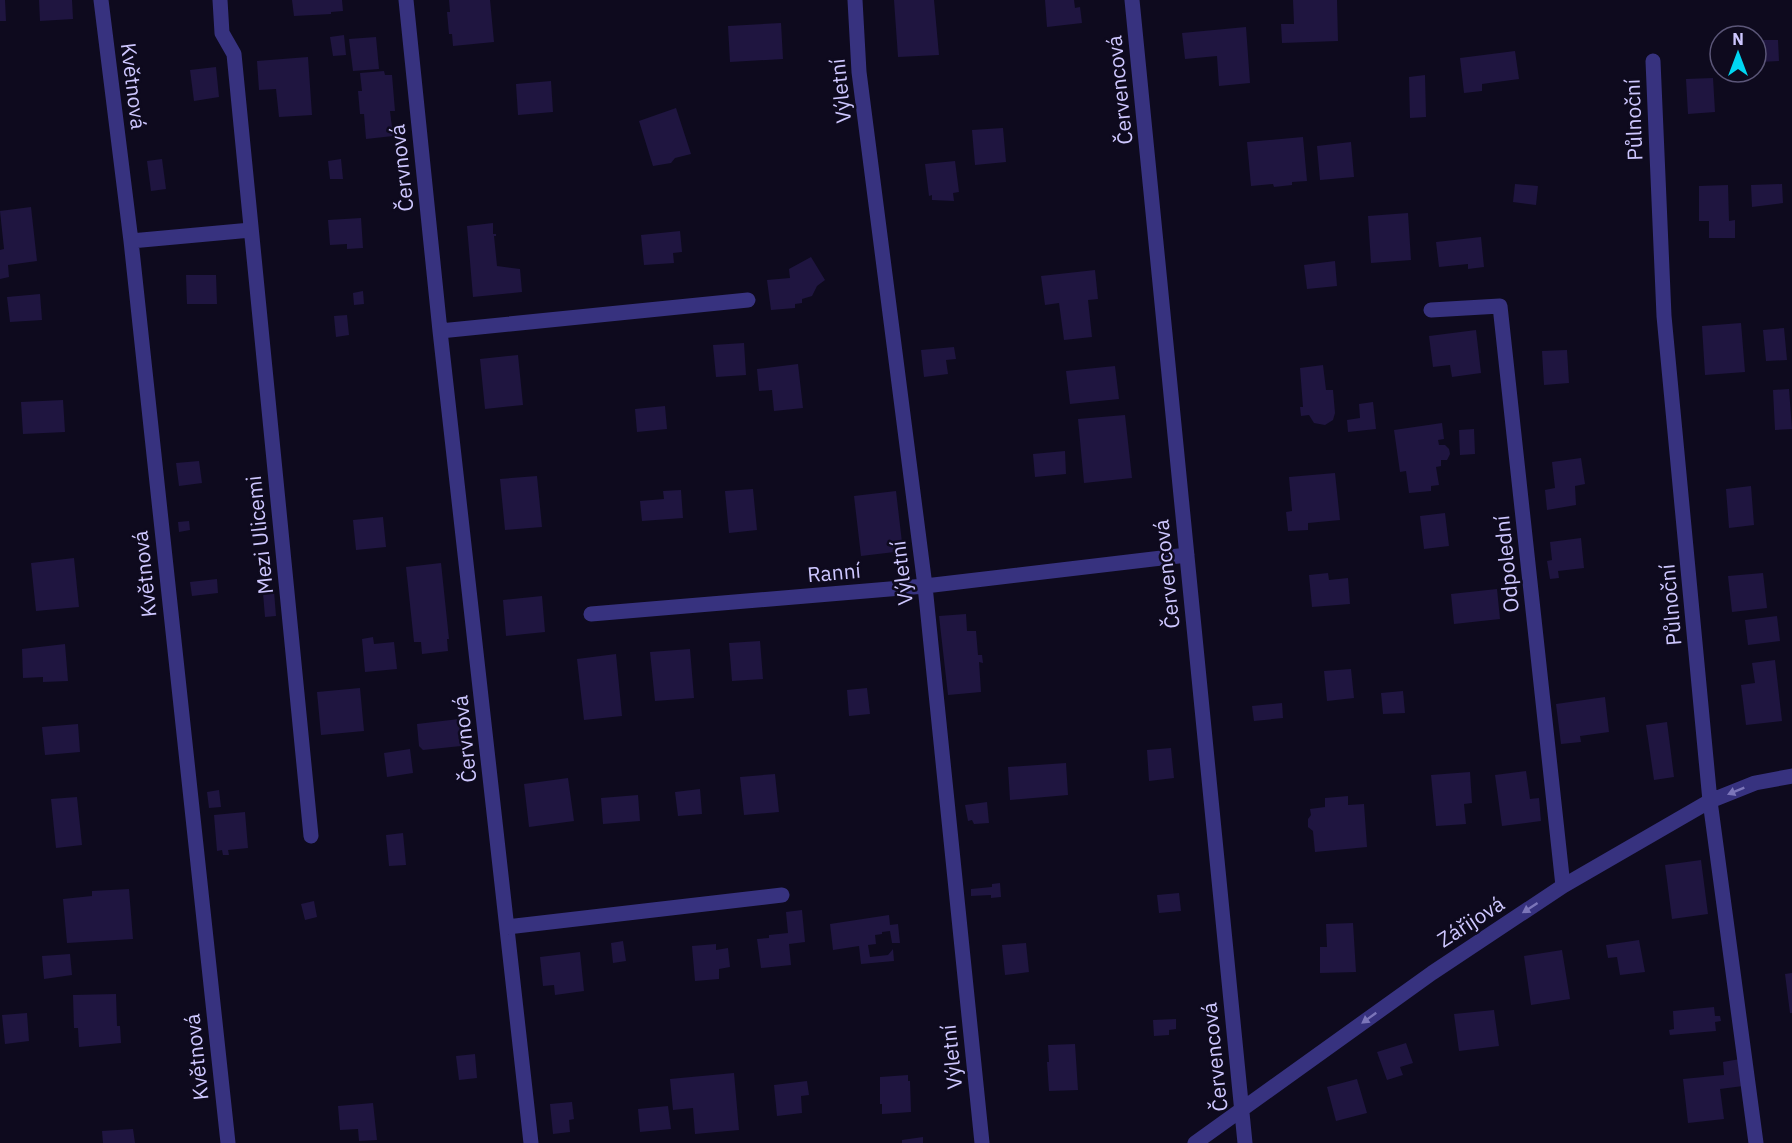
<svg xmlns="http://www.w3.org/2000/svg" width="1792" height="1143" viewBox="0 0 1792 1143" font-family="'IBM Plex Sans',sans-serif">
<rect width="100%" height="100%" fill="#0e0a1e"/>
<path fill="#1f1540" d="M0 0H5L6 21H0Z
M39 0H72L73 19 40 21Z
M292 0H342L343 11 331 12V14L294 16Z
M449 0H490L494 42 453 46 452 34H449L447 12H450Z
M894 0H934L939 55 898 57Z
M1045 0H1074L1075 8 1080 7 1082 23 1047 27Z
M1293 0H1337L1338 41 1282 43 1281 24H1294Z
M781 23 783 59 730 62 728 26Z
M1246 27 1250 83 1219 86 1217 56 1185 59 1182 33Z
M344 35 346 55 333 56 330 37Z
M376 37 379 69 353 71 349 39Z
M1760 40H1778L1779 61 1760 62Z
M1515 51 1519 79 1482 84V91L1464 93 1460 58Z
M308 57 312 115 279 117 276 89 259 90 257 61Z
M216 67 219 97 194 101 190 70Z
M384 71 385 75H392L395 111H390L393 136 366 139 364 114H360L358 91H362L360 73Z
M1425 75 1426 117 1410 118 1409 77Z
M1713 78 1715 112 1688 114 1686 79Z
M551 81 553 112 518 115 516 84Z
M676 108 691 154 675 158 671 163 653 166 639 121Z
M1003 128 1006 162 975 165 972 130Z
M1303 137 1307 181 1292 182V185L1274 187 1273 184 1251 186 1247 142Z
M1351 142 1354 177 1320 180 1317 146Z
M162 159 166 189 151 191 147 161Z
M341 159 343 179H330L328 161Z
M955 161 959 192 953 193 954 201 932 200V195L929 196 925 164Z
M1515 184 1538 186 1536 205 1513 202Z
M1782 184 1783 203 1752 207 1751 185Z
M1728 185 1729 221 1735 220V238H1709V221H1699V186Z
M31 207 37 261 8 265 9 277 0 279V250L4 249 0 211Z
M1408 213 1411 260 1371 263 1368 216Z
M361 218 363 248 347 249V244L330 245 328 220Z
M493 223V234H496V236H494L497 266 520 269 522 292 473 297 467 226Z
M680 231 682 252 673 253 674 263 644 265 641 235Z
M1481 237 1484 267 1468 269V264L1439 267 1436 242Z
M811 257 825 280 817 286 812 296 802 299V303L795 304V308L771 310 767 280 790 278 789 269Z
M1335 261 1337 286 1307 289 1304 265Z
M1095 270 1098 299 1088 300 1092 337 1064 340 1059 303 1045 305 1041 276Z
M186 275H216L217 304H187Z
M363 291 364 304 354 305 353 293Z
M40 294 42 320 10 322 7 297Z
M347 315 349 335 336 337 334 316Z
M1741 323 1745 372 1705 375 1702 326Z
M1784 328 1787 360 1766 361 1763 330Z
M1476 330 1481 373 1452 377 1450 365 1433 367 1429 336Z
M744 343 746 375 716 377 713 345Z
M954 347 956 359 946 360 948 374 924 377 921 350Z
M1567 350 1569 383 1544 385 1542 351Z
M518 355 523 405 485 409 480 359Z
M798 364 803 408 774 411 772 390 759 391 757 369Z
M1323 365 1326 390H1333L1335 413 1333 420 1325 425 1314 423 1309 415 1301 416 1300 407H1303L1300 368Z
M1115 366 1119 399 1070 404 1066 371Z
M1789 389 1792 429 1775 430 1773 390Z
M63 400 65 432 23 434 21 402Z
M1373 402 1376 429 1348 432 1347 420 1360 418 1359 404Z
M665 406 667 429 637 432 635 409Z
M1125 415 1132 478 1084 483 1078 419Z
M1442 423 1444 439 1438 440 1439 445H1445L1449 449 1450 454 1447 460H1441V466L1436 467 1439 485 1431 486V491L1409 493 1406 471 1400 472 1394 430Z
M1474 429 1475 454 1460 455 1459 430Z
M1065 451 1066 474 1035 477 1033 454Z
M1581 458 1585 484 1575 486 1576 505 1547 510 1545 490 1555 488 1552 462Z
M199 461 202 483 179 486 176 463Z
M1335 473 1340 520 1308 523V530L1288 531 1286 512 1292 511 1289 477Z
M537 476 542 527 505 530 500 479Z
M1751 486 1754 525 1729 528 1726 489Z
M753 489 757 530 729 533 725 491Z
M681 490 683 518 642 521 640 501 664 499 663 491Z
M896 491 903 551 861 556 854 496Z
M1445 513 1449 546 1424 549 1420 516Z
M383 517 386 547 356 550 353 520Z
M189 521 190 530 179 532 178 522Z
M1581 538 1584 568 1558 571 1559 578 1550 579 1547 561 1552 560 1550 542Z
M74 558 79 607 36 611 31 563Z
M441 563 449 639H447L448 651 422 654 421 642H414L406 567Z
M1328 573 1329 580 1348 578 1350 604 1312 607 1309 575Z
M1763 573 1767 608 1732 612 1728 576Z
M217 579 218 593 192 596 190 582Z
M1497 589 1500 619 1454 624 1451 594Z
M274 591 276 616 265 617 263 593Z
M542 596 545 632 506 636 503 600Z
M966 614 967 631H976L978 655H982L983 663 979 662 981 692 948 695 939 616Z
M1777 616 1780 641 1748 645 1745 620Z
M373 637 374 644 394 642 397 669 365 672 362 639Z
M760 641 763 679 732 681 729 643Z
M65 644 68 681 43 682V677L23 678 22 649Z
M690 649 694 698 655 701 650 652Z
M616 654 622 716 584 720 577 659Z
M1775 660 1782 721 1746 725 1741 685 1755 683 1752 663Z
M1351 669 1354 698 1327 701 1324 671Z
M360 688 364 731 321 735 317 692Z
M867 688 870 714 849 716 847 690Z
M1403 691 1405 713 1383 714 1381 693Z
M1605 697 1609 732 1580 736 1581 742 1561 744 1556 704Z
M1282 703 1283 718 1254 721 1252 706Z
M459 719 461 746 423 750 419 746 417 724Z
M1667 722 1674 777 1654 780 1646 725Z
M78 724 80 752 45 755 42 727Z
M1171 748 1174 778 1149 781 1147 750Z
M410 749 413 773 387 777 384 753Z
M1066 763 1068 795 1010 800 1008 767Z
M1526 771 1530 799 1539 798 1541 821 1502 826 1495 775Z
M1470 772 1472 803 1464 804 1466 824 1436 826 1431 775Z
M775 774 779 812 744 815 740 777Z
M568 778 574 821 529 827 524 784Z
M700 789 702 814 678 816 675 792Z
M219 790 221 807 209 808 207 792Z
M638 795 640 821 603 824 601 798Z
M1348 796V805L1364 804 1367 847 1315 852 1313 831 1308 827V819L1311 815 1310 809 1325 807V798Z
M77 797 82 845 56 848 51 799Z
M987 802 989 823 974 824 972 820 968 821 965 805Z
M245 812 248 848 228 850 229 855H223L222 850 217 851 214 815Z
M403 833 406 865 389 866 386 835Z
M1701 860 1708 914 1672 919 1665 865Z
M1000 883 1001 897 991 898V895L971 896V889L992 887V884Z
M129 889 133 939 67 943 63 899 92 896V891Z
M1179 893 1181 911 1159 913 1157 895Z
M314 901 317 917 305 920 301 904Z
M802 910 805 942 789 944 791 965 761 968 757 939 769 938V935L788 933 786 912Z
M889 915 890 925 898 924 900 943H892L890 931 882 932V934L875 935 876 944 868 945 870 957 888 955 893 949 894 961 861 964 859 946 833 950 830 924Z
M1353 923 1356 972 1320 973V947H1327L1326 924Z
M1639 940 1645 972 1620 975 1617 957 1608 958 1606 945Z
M623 941 626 961 613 963 611 943Z
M1026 943 1029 972 1005 975 1002 945Z
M716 944V950L728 948 730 967 719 969V979L695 981 692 946Z
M1562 950 1570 999 1531 1005 1524 956Z
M580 952 584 991 555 995 554 985 543 986 540 957Z
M70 954 72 975 44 979 42 956Z
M1792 973V1013H1790L1785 974Z
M116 994 117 1026H120L121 1043 79 1047 78 1028H74L73 995Z
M1714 1007 1715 1016H1720L1721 1021 1715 1022 1716 1031 1670 1035 1669 1030 1674 1029 1673 1011Z
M1494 1010 1499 1046 1459 1051 1454 1014Z
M27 1013 29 1041 5 1044 2 1015Z
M1176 1019V1029L1169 1030V1035L1154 1036 1153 1020Z
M1406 1043 1413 1063 1400 1067 1403 1075 1387 1080 1377 1052Z
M1075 1044 1078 1090 1049 1091 1047 1062H1049L1048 1045Z
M475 1054 477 1078 459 1080 456 1056Z
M1740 1059 1743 1086 1720 1089 1724 1119 1688 1123 1683 1079 1724 1075 1723 1062Z
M734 1073 739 1130 695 1134 693 1108 673 1110 670 1079Z
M908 1075V1081H910L911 1112 882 1114V1104H880V1077Z
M1357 1079 1367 1113 1336 1121 1327 1087Z
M807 1081 809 1095 801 1096 802 1113 777 1116 774 1085Z
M572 1102 574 1119 569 1120 570 1132 553 1134 550 1104Z
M373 1103 377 1140 359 1141 358 1129 340 1130 338 1106Z
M668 1106 671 1129 640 1132 638 1109Z
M133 1129 135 1143H103L102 1131Z
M923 1137V1143H902V1140Z"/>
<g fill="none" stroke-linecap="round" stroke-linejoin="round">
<path stroke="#37327f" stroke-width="15" d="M101 0 131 241 228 1143
M220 0 222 33 234 54 311 836
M406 0 440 331 531 1143
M855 0 859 72 925 586 982 1143
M1132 0 1245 1143
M1653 61 1664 316 1710 801 1756 1143
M131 241 251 230
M1431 310 1500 306 1563 886
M440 331 748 300
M591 614 925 586 1187 555
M507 927 782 895
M1195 1143 1432 973 1563 886 1710 801 1755 783 1792 776"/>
</g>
<defs><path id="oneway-solid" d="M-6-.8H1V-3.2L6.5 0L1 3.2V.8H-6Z" transform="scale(1.5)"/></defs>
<g fill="#7b75b9">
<use href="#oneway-solid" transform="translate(1736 791) rotate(158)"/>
<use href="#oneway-solid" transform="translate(1530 908) rotate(147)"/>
<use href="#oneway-solid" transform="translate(1369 1018) rotate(144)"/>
</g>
<g text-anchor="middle" stroke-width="5" stroke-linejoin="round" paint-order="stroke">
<g font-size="21" fill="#cec7ff" stroke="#0e0a1e">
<text transform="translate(133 86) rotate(83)" y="7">Květnová</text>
<text transform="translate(1120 90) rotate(-96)" y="7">Červencová</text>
<text transform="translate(841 91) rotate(-96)" y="7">Výletní</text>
<text transform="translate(1634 120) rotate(-92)" y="7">Půlnoční</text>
<text transform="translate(402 168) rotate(-96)" y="7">Červnová</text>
<text transform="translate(260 535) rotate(-96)" y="7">Mezi Ulicemi</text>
<text transform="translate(1507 564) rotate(-96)" y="7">Odpolední</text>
<text transform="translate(834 573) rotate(-5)" y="7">Ranní</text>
<text transform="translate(902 573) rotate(-97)" y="7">Výletní</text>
<text transform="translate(145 574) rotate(-96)" y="7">Květnová</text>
<text transform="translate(1167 574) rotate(-96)" y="7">Červencová</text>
<text transform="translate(1671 605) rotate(-95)" y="7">Půlnoční</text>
<text transform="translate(465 739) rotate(-96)" y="7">Červnová</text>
<text transform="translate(1471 922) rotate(-33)" y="7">Zářijová</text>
<text transform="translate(197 1057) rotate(-96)" y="7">Květnová</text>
<text transform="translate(952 1057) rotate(-96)" y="7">Výletní</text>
<text transform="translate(1215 1057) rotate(-96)" y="7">Červencová</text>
</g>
</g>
<g transform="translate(1738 54)"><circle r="28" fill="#0e0a1e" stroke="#5b5678" stroke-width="1.5"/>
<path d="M0-4.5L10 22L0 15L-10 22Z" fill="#00d6f2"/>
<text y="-9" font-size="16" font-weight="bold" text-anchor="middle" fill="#cec7ff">N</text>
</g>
</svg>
